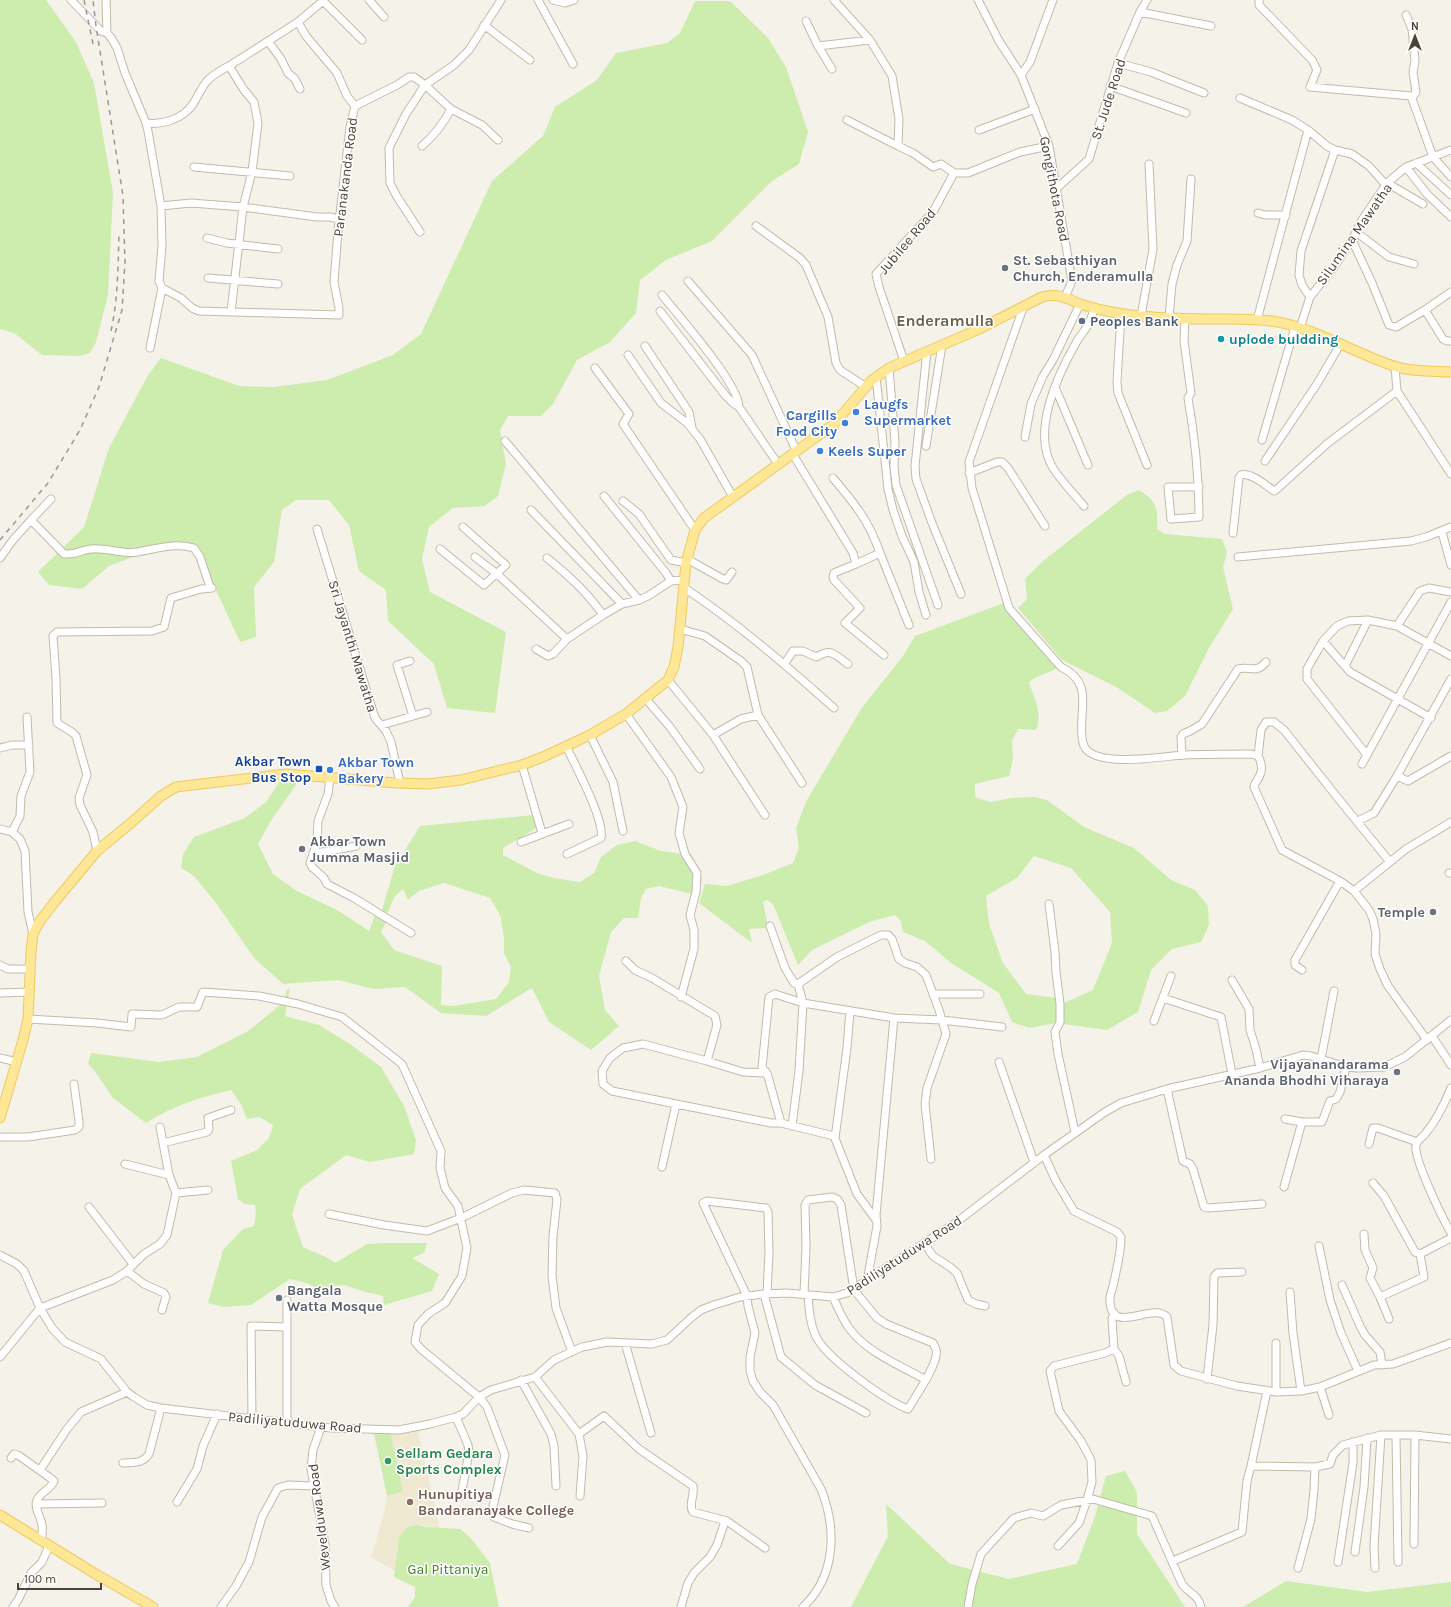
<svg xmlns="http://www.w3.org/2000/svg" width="1451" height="1607" viewBox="0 0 1451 1607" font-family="Karla,sans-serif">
<rect width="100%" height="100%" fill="#f5f2e9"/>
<path fill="#f0e9d1" d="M417 1427 440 1529 418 1525 399 1537 395 1571 371 1557 383 1517 387 1496 403 1492 390 1429Z"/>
<path fill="#cdedae" d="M0 0H46L76 42 94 83 113 193 108 295 96 342 90 353 78 356 42 355 14 333 0 329Z
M695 1H730L768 38 786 67 808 132 799 164 772 181 712 241 666 260 640 280 636 313 610 342 577 360 553 404 541 416H508L500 430 506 464 498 496 485 506 453 508 429 527 422 559 430 592 506 632 495 713 447 708 434 664 388 621 386 590 359 571 349 525 329 500H296L282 510 274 562 254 587 256 637 240 642 199 553 185 547 152 550 109 566 82 589 49 585 38 572 84 527 109 448 148 375 161 358 239 386 274 387 327 380 393 355 421 334 492 181 543 136 555 107 597 80 616 53 667 43 680 33Z
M1139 490C1157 501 1158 508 1157 529L1165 534 1222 539 1227 552 1223 567 1233 609 1209 648 1185 696 1167 711 1155 713 1118 688 1062 660 1018 608 1027 599 1025 579 1043 561 1127 495Z
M1004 603 1059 667C1049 673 1038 675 1029 682 1034 698 1043 713 1036 730L1018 729 1012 741 1013 759 1009 776 975 784V797L990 802 1011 798 1034 797 1047 800 1084 827 1134 848 1171 880 1195 890 1208 906 1209 925 1201 942 1172 949 1151 970 1138 1012 1107 1030 1063 1024 1064 1003 1093 990 1112 943 1110 912 1071 868 1034 856 1017 878 986 896 989 924 1003 963 1026 994 1056 998V1023L1029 1028 1012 1022 999 993 951 963 925 941 903 932 901 921 895 915 869 922 812 950 798 965 773 904 767 900 763 902 767 922 765 928 749 929 752 942 749 941 699 903 705 884 727 886 763 875 793 863 799 848 796 828 807 800 861 709 903 656 915 636Z
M298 780 294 788 272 819 258 844 273 874 295 890 339 911 369 931 375 915 386 922 381 932 394 950 442 966 441 1005 454 1006 496 999 509 982 511 967 504 953V937L500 915 490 898 444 883 419 891 408 900 403 889 395 896 387 914 382 910 395 866 420 826 533 815 538 827 503 848V855L537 873 554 878 580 882 594 873 601 857 617 845 635 841 661 851 684 854 702 879 696 895 659 886 646 889 641 898 638 918H624L611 932 599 976 605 1010 619 1026 591 1050 549 1022 532 988 486 1016 441 1013 405 987 374 989 339 980 283 984 254 958 216 903 194 876 181 868 183 854 194 837 245 818 267 801 279 782Z
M290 988 285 1016 319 1025 350 1044 381 1067 404 1106 416 1140 414 1154 370 1162 346 1155 300 1189 292 1215 303 1247 330 1259 335 1263 367 1244 384 1243H427L424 1253 412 1258 439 1274 432 1291 384 1305 383 1296 365 1292 344 1285 317 1288 306 1283 290 1279 251 1305 223 1307 208 1303 223 1250 242 1230 254 1226 256 1213 255 1205 245 1204 238 1199 231 1161 257 1150 269 1138 273 1125 259 1117 247 1119 241 1104 231 1090C201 1097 172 1106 146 1123L113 1098 94 1070 88 1064 91 1053 159 1062 197 1057 248 1031 285 1001 286 991Z
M373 1429H390L403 1492 387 1496Z
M1125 1471 1137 1492V1534L1185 1607H851L888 1536 886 1504 950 1564 1009 1579 1077 1564 1095 1516 1106 1476Z
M418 1525 426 1527 460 1529 469 1536 490 1563 499 1607H408L415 1597V1587L394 1577 399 1537 407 1527Z
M1286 1581 1367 1592 1451 1582V1607H1239H1243Z"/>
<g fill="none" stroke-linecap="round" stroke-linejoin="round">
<defs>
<path id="minor" d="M71 0 96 26 101 31 107 33 112 39 117 48 125 73 146 123 148 131 161 206 162 246 159 281 162 288 181 298 192 308 199 311 339 315V308L334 282 338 231 350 127 355 106 397 85 409 77H414L425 85 406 114 389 148 390 183 396 195 420 232
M106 0 107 33
M369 0 384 17
M538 0 573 64
M553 0 565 3 574 0
M834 0 870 40 892 76 899 119 898 146 913 153 933 167 941 164 954 173
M978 0 999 41 1021 75 1049 146 1072 281 1065 297
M1259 0V5L1312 60 1317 70 1310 87 1411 96 1433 157 1451 177
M323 1 362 40
M1140 12 1211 26
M1406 15 1412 29 1415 61 1413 72 1416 92 1412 98
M806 21 818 46 832 69
M298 22 306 36 337 73 347 96 355 106
M484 25 530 60
M268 41 281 59 288 73 295 79 300 89
M818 46 870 40
M1118 63 1151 72 1204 93
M229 66 244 90 254 102 258 123 252 172 243 207 231 312
M1021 75 1030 62 1053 0
M1110 86 1186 113
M1240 98 1292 120 1308 130
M847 120 898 146
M146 123C163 125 183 119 193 104 198 96 202 86 208 80 214 74 221 70 229 66L298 22 324 0
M979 130 1035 109
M498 140 482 125 451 109 425 85 454 65 469 50 501 0
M422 146C435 135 443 124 451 109
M1416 163 1451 195
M194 167 290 176
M1406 167 1427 194 1451 217
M1387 183 1423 204
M1056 189 1089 159 1118 63 1140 12 1147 0
M161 206 191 203 243 207 317 217H330L339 219
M1258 213 1265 215H1286
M756 226 800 258 806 265 828 317 836 363 840 370 866 387
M1356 232 1389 257 1414 264
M207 238 227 243 278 249
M1352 240 1372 283 1389 325 1396 327 1425 310 1443 339 1447 341H1451
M208 278 278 284
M688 281 752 355 796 450
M662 295C679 316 739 384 739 407
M1310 297 1302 285 1299 275 1301 251 1335 150
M1023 308 969 462 972 488 1009 608 1061 667C1097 684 1076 714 1083 743 1089 770 1164 756 1184 755 1206 754 1229 754 1251 754L1258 756C1261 761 1263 769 1260 775 1258 780 1255 782 1254 787L1282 850 1340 881 1354 891 1369 910 1373 919 1376 934 1375 954 1380 969 1388 986 1427 1040
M1425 310 1451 292
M660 311 725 395 733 403 739 407 778 464
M1121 314 1117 382 1118 393 1147 465
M1141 316 1153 249 1149 164
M1169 318 1172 284 1177 265 1187 241 1191 179
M1185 318 1184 341 1191 393 1188 398C1195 438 1199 477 1199 517L1171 519 1168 487H1199
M1257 320 1308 130 1327 146 1335 150 1352 154 1369 166 1386 185
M1300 328 1310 297 1334 267 1352 240 1362 220 1387 183 1406 167 1451 150
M645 346 689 412 692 428
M150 348 162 288
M927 351 915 466 916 479 932 523 961 594
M628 355 661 403 687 423 700 439 733 497
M904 361 879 287 876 274 933 212 954 173H968L1020 152 1049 146
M1395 367 1397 391 1451 474
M595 368 629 414 623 424 695 530
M889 368 895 441 894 467 896 485 938 605
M876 377 888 489 893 510 902 536 914 562 919 592 926 615
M1055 387 1088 465
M1025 437 1031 404 1043 376 1053 360 1080 304
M1262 440 1295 327
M505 441 639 600
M926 446 942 345
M792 453 853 553 856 564 880 553 909 625
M1265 461 1317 384 1341 343
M969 473 997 462H1002L1008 468 1045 526
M833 478C855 504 869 521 880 553
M604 496 666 573 671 581
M51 499 31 520 64 554C77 555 80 550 91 549 106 547 122 555 137 552 156 549 176 542 194 548L200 557 210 587
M623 501 639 514 671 560 686 563
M1084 506C1074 494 1061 481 1053 468 1031 432 1057 376 1076 343 1079 337 1084 332 1088 325 1091 320 1092 314 1095 308
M531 510 622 604
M317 529 375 718 386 731 391 742 400 783
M1442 532 1451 565
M1233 533 1239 478 1241 475C1251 472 1265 485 1274 491L1277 489 1328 443 1397 391
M440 549 484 585 506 565 463 527
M475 557 497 574 567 639
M1238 557 1411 541 1426 537 1451 527
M0 558 13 540 31 520
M547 558C569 576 586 591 603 615
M687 559 723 579 726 580 732 572
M856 564 834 573 833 577 834 580 860 608 845 623 884 655
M683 587C737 623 786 665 834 708
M1397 626 1420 591 1429 588 1451 592
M680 629 705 636 741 661 747 667 758 715 802 783
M1323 641 1350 672 1431 718
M536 649 548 656 553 654 567 639 603 615 622 604 639 600 648 596 671 581 684 580
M410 661 397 665 413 716
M785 663 793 651H803L816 657C833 648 833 654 848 664
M1345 666 1368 620
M668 680 713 735 765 815
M646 699 670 727 700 769
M626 714 671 777 683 807 679 833 685 854 697 873 696 892 690 915 694 930V949L681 997
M382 725 427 712
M590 735 613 782 623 831
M713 735 741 719 758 715
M566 746C575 765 605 820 601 838L567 854
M0 748 12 745H29
M1182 755 1181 737 1183 734 1190 731 1202 724 1238 669C1251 666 1256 674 1266 662
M1367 755 1307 679V669L1323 641 1337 626 1348 621 1368 620 1397 626 1451 656
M1258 756 1261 730 1266 722H1274L1284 730 1337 797 1390 862
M1362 764 1451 602
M522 765 542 833
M1397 776 1408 781 1451 756
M330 777 328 794 318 821 317 843 310 863 312 867 324 878 327 884 354 898 411 933
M1358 821 1374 813 1397 776 1451 679
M0 829 12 832 20 839 25 851 28 912 33 934
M12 832 20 816 21 796 30 772 27 717
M521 842 569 824
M97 851 93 832 80 805 79 798 87 775 76 736 72 732 57 723 56 678 53 636 57 632 152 631 164 627 171 598 201 589 212 588
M313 853 330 851 356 846
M1449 873H1451
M1354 891 1406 849 1451 822
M1049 904 1055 952 1056 972 1060 1004V1022L1055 1032 1058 1054 1075 1132
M770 926 785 968 794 983 798 984 803 1003 799 1071 792 1126
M626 961 635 970 652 978 715 1016 717 1025 707 1061
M0 965 8 969H30
M1302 970 1295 965V960L1340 881
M1232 980 1249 1009 1250 1030 1256 1049 1260 1068
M798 984 837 957 881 935H888L892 939 899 959 905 963 917 967 926 975 939 1010 946 1034 927 1088 925 1104 931 1159
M0 993 29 992
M933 994H980
M1163 998 1221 1017 1232 1074
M28 1019 97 1023 131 1027 132 1014 162 1015 179 1007H197L203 992 259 996 298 1004 342 1017 402 1064 441 1151 440 1168 445 1188 458 1206 467 1248 462 1276 445 1303 428 1314 418 1325 415 1342 421 1349 479 1397 487 1407 505 1455 492 1511 494 1517 512 1524 529 1528
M1154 1021 1171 976
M1432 1036 1451 1065
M0 1058 17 1062
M1321 1059 1334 991
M999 1062 1034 1162
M767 1073 743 1072 707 1061 643 1044 623 1048 610 1058 602 1071 603 1084 612 1091 771 1123H781
M1451 1088C1444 1105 1437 1120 1425 1134 1423 1137 1417 1140 1416 1145 1413 1158 1443 1219 1451 1233
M1167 1089 1183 1161 1190 1164 1193 1169 1204 1207 1208 1208 1262 1204
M1285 1119 1302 1122H1322L1330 1101 1336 1099 1340 1092 1346 1067
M160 1127 169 1175 176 1193
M0 1137H28L75 1130 79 1127V1121L74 1084
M835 1138 847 1048 850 1011
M163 1143 207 1132 209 1129 208 1118 231 1110
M1369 1144 1373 1128H1378L1417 1142
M1044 1155 1056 1181 1074 1211 1117 1232 1121 1237C1121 1252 1117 1267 1114 1282 1113 1287 1111 1292 1110 1297 1108 1339 1152 1301 1167 1317L1174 1365 1181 1371 1237 1386 1276 1392 1301 1391 1320 1387 1374 1365 1393 1364 1451 1343
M125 1164 169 1175
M662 1167 676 1104
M1373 1183 1384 1196 1415 1252 1420 1254
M1284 1187 1302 1122
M89 1207 133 1264
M329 1214 384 1225 427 1231 461 1218 512 1193 524 1190 555 1193 557 1200 553 1236 552 1276 556 1308 572 1352
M876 1220 857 1194 834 1136 781 1123 767 1073 762 1068 769 997 775 994 803 1003 894 1018 942 1020 1002 1027
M1364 1234 1365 1250 1373 1268 1370 1278 1380 1297 1389 1319
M924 1243 933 1256 950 1267 957 1273 968 1300 976 1304 985 1306
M1319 1246 1330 1300 1341 1333 1358 1371
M0 1255 17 1264 24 1271 40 1308 52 1328 65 1342 101 1359 127 1392 134 1397 147 1405 161 1408 331 1428 399 1430 430 1424 456 1417 463 1414 479 1397 491 1390 535 1377 554 1360 582 1347 607 1342 652 1344 667 1340 692 1317 701 1310 714 1305 740 1297 764 1294 787 1293 833 1297 847 1293 954 1224 1044 1155 1105 1112 1121 1103 1167 1089 1260 1068 1303 1055 1311 1056 1346 1067 1357 1068 1384 1067 1405 1057 1451 1020
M127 1271 144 1284 164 1293 166 1297 162 1310
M867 1281 877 1226 876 1215 894 1018
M1342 1285 1360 1326 1365 1335 1380 1352 1382 1365
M1290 1292 1293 1333 1301 1391
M764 1294 781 1357 815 1385 866 1413
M767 1294 769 1252 768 1212 766 1208 707 1201 703 1203 747 1296 748 1306 755 1333 750 1357V1371L753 1381 760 1392 773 1405 821 1489C837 1529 836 1576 803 1607
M804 1294 806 1248 805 1205 808 1200 832 1197 837 1199 841 1205 854 1290 877 1318 886 1324 933 1343C934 1345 935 1347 936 1349 940 1362 915 1397 908 1409 886 1401 830 1360 818 1340 810 1327 809 1309 808 1295
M833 1297C838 1308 842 1318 849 1328 867 1353 900 1365 926 1380
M1380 1297 1424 1277 1420 1254 1451 1238
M287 1300V1423
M625 1343 651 1433
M1276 1343V1392
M1114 1349 1119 1356 1126 1382
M0 1357 40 1308 113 1280 127 1271 144 1254 160 1244 167 1235 176 1193 208 1190
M535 1377 579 1434 583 1456 580 1496
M1207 1379 1213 1325 1214 1277 1217 1273 1242 1272
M521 1380 551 1434 554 1446 556 1486
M1320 1387 1329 1415
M456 1417 468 1445 469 1452 461 1496
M252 1419 251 1326 287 1327
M321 1427 313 1450 311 1469 325 1544 326 1585 331 1601 335 1607
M579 1434 604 1416 639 1449 693 1486C695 1495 688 1505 693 1512L727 1521 765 1548
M1396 1435 1398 1562
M11 1458 14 1454 18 1455 49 1477 54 1481C51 1489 41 1492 37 1500 34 1510 41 1516 42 1525 43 1530 42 1536 41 1541
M123 1463C133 1462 143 1464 149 1454L161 1408
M1251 1466 1267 1391
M40 1470 67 1429 81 1412 127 1392
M177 1502 197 1469 203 1446 217 1414
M36 1504 102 1503
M1414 1544 1415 1435
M1058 1546 1079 1523 1087 1500 1092 1482 1091 1460 1081 1441 1059 1411 1050 1371 1054 1366 1105 1353 1114 1349 1112 1319 1114 1313
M1355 1552 1364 1487 1367 1438
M1173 1561 1242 1532 1247 1481 1251 1466 1315 1467 1330 1464 1333 1455 1343 1445 1381 1435H1415L1451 1439
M1338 1562 1353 1463V1442
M1298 1568 1311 1519 1314 1490 1315 1467
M1375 1568 1374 1546 1381 1435
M13 1607 18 1600 31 1573 42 1562 49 1546
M221 1607 236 1586 249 1562 262 1517 278 1488 288 1485 314 1486
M681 1607 688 1583 694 1573 710 1557 717 1545 725 1521
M968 1607 972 1584 981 1554 1014 1518 1031 1513 1043 1516 1061 1505 1093 1499 1152 1516 1182 1584C1189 1594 1198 1594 1201 1607"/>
<path id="major" d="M0 1118 23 1040 28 1019 31 952 33 934 40 921 53 904 97 851 132 822 161 796 176 787 286 774 397 783 428 784 461 780 522 765 543 757 590 735 626 714 668 680 674 667 678 647 686 563 695 530 704 518 834 424 871 381 889 368 977 330 1042 297C1058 293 1066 298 1080 304 1092 308 1105 311 1118 313 1148 318 1178 319 1209 319 1231 319 1255 318 1278 322 1319 330 1354 353 1394 366 1410 372 1434 371 1451 372
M0 1515 94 1573 153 1607"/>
</defs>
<use href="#minor" stroke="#c2bbaa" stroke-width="9"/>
<use href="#major" stroke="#eeca5e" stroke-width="11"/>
<use href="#minor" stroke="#fff" stroke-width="7"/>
<use href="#major" stroke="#ffe798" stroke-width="9"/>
<path stroke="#989898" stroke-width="1.5" stroke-dasharray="5 5" stroke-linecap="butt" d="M84 0 93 44
M111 331C118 299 118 267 119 234
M0 540 48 483 80 430 99 387 122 310 125 262 123 196 96 26 93 0"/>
</g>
<g fill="#6b7280" stroke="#fff" stroke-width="1.5">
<circle cx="1005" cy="268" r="4"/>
<circle cx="302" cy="849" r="4"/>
<circle cx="1433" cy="912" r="4"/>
<circle cx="1397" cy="1072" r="4"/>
<circle cx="279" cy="1298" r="4"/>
</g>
<circle fill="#5c6f8a" stroke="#fff" stroke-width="1.5" cx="1082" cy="321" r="4"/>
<circle fill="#0f9aa8" stroke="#fff" stroke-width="1.5" cx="1221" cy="339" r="4"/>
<g fill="#3f7fe0" stroke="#fff" stroke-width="1.5">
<circle cx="856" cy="412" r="4"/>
<circle cx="845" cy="423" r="4"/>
<circle cx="820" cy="451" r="4"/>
<circle cx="330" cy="770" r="4"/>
</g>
<rect fill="#1a4fb4" stroke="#fff" stroke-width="1.5" x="315" y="765" width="8" height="8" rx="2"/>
<circle fill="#2e9e5b" stroke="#fff" stroke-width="1.5" cx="388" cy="1461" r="4"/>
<circle fill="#8d6e63" stroke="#fff" stroke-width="1.5" cx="410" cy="1502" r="4"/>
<g text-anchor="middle" stroke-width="3" stroke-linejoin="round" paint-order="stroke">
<g font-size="14" fill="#4a4336" stroke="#fff">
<text transform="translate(1108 99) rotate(-72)" y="5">St. Jude Road</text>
<text transform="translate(345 177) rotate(-83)" y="5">Paranakanda Road</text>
<text transform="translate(1055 189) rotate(79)" y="5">Gongithota Road</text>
<text transform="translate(1354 234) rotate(-55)" y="5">Silumina Mawatha</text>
<text transform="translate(907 241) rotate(-50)" y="5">Jubilee Road</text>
<text transform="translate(353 646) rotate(73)" y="5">Sri Jayanthi Mawatha</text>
<text transform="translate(904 1255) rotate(-33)" y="5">Padiliyatuduwa Road</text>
<text transform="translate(295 1422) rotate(5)" y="5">Padiliyatuduwa Road</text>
<text transform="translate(319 1517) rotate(-97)" y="5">Wevelduwa Road</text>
</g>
<g font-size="14" font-weight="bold" fill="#5b616d" stroke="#fff" text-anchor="start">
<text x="1013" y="265">St. Sebasthiyan<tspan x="1013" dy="16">Church, Enderamulla</tspan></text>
<text x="310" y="846">Akbar Town<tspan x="310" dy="16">Jumma Masjid</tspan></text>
<text x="1425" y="917" text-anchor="end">Temple</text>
<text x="1389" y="1069" text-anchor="end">Vijayanandarama<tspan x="1389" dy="16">Ananda Bhodhi Viharaya</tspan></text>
<text x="287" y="1295">Bangala<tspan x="287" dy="16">Watta Mosque</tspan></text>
</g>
<g font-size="14" font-weight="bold" fill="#4e5e75" stroke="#fff" text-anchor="start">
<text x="1090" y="326">Peoples Bank</text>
</g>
<g font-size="14" font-weight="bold" fill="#0d838f" stroke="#fff" text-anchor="start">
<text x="1229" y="344">uplode buldding</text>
</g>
<g font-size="14" font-weight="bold" fill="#366cbe" stroke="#fff" text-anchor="start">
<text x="864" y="409">Laugfs<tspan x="864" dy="16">Supermarket</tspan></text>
<text x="837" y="420" text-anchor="end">Cargills<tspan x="837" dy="16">Food City</tspan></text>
<text x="828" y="456">Keels Super</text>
<text x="338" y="767">Akbar Town<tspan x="338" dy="16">Bakery</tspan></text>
</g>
<g font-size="14" font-weight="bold" fill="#164399" stroke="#fff" text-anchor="end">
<text x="311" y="766">Akbar Town<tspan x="311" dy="16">Bus Stop</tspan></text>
</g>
<g font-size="14" font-weight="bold" fill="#27864d" stroke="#fff" text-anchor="start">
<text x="396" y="1458">Sellam Gedara<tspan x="396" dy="16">Sports Complex</tspan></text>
</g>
<g font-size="14" font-weight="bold" fill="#785e54" stroke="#fff" text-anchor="start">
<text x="418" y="1499">Hunupitiya<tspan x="418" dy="16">Bandaranayake College</tspan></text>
</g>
<g font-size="14" fill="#428124" stroke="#fff">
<text x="448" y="1574">Gal Pittaniya</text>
</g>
<g font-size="16" font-weight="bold" fill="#6e624c" stroke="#fff">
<text x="945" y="326">Enderamulla</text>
</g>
</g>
<g transform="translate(1415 36)" stroke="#ffffff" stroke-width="3" paint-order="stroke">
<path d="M0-3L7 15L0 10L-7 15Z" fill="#4a4336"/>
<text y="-6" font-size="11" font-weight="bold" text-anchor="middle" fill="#4a4336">N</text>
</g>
<path d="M18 1583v6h83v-6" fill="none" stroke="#4a4336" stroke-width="2"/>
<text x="24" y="1583" font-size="12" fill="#4a4336" stroke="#ffffff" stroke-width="3" paint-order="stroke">100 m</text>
</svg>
